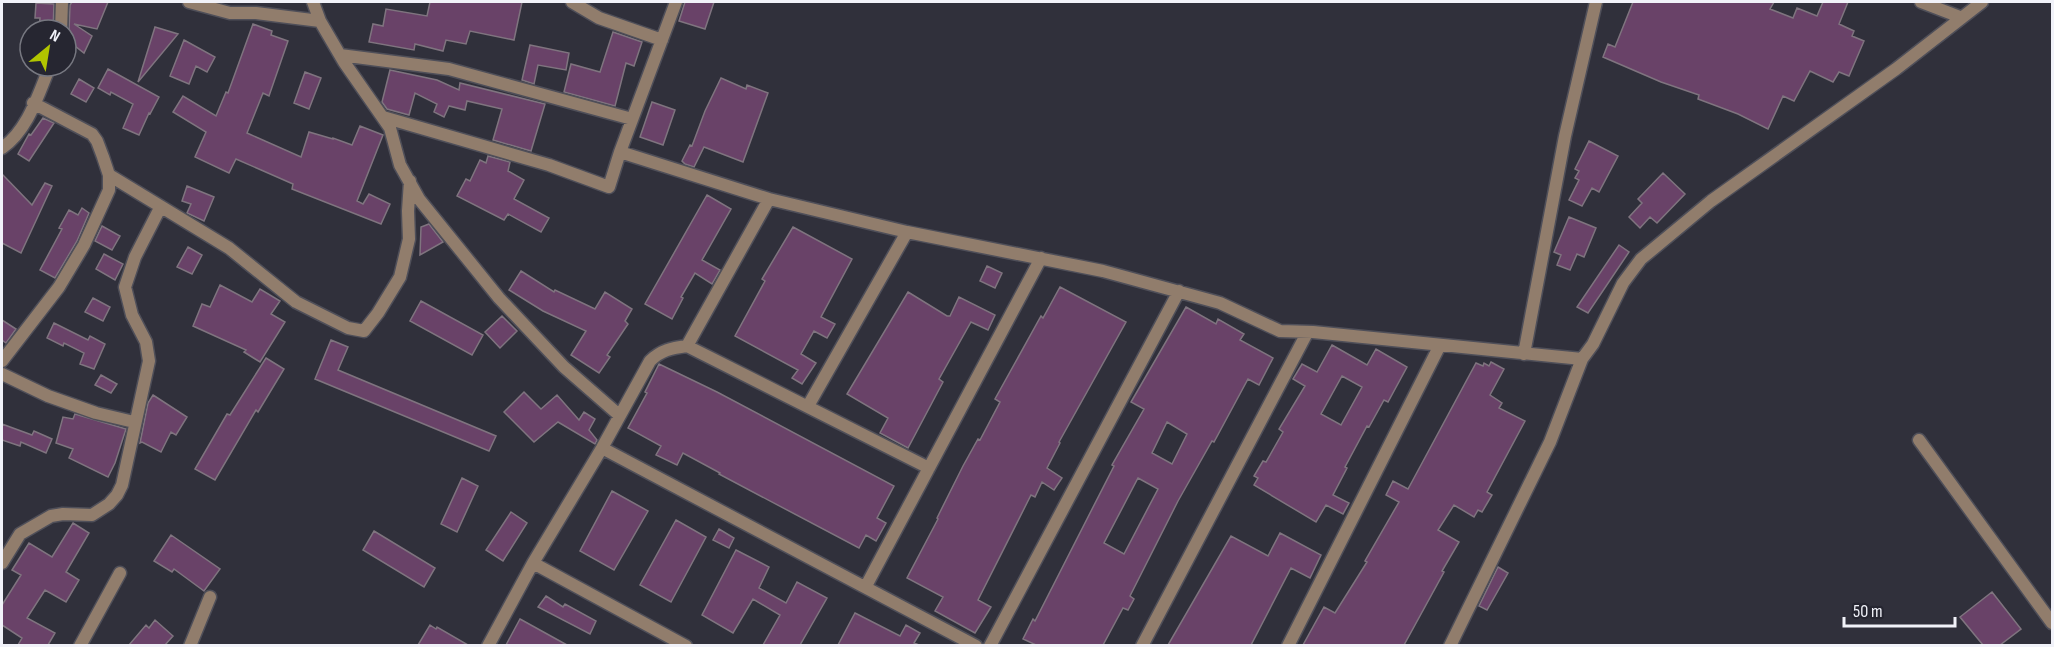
<svg xmlns="http://www.w3.org/2000/svg" width="2054" height="647" viewBox="0 0 2054 647" font-family="'Sofia Sans Condensed',sans-serif">
<rect width="100%" height="100%" fill="#30303b"/>
<path fill="#694268" stroke="#7f747f" stroke-width="1.5" fill-rule="evenodd" d="M72 2H108L97 29 74 24 92 36 84 53 66 39 69 31 70 5Z
M430 2H522L514 40 470 31 466 44 446 40 443 51 415 44 414 50 369 42 373 24 383 26 386 9 427 16Z
M685 2H714L705 29 679 21Z
M1633 2H1774L1770 9 1793 18 1797 8 1817 16 1823 2H1848L1839 24 1854 31 1852 36 1864 41 1849 76 1839 72 1833 82 1810 71 1794 101 1783 96 1768 129 1738 114 1698 99 1699 95 1661 82 1603 57 1608 44 1615 47Z
M36 3 54 4 53 30H39L40 18H35Z
M253 24 272 31 271 35 288 41 269 96 263 93 247 133 301 157 309 132 333 139V138L352 145 360 126 383 135 357 201 363 204 369 194 390 204 381 224 292 189 293 184 236 159 229 173 195 157 206 132 173 112 183 96 216 116 226 92 228 93Z
M155 27 178 34 138 82Z
M613 32 642 42 634 66 626 63 615 106 564 92 571 64 600 72Z
M184 40 215 57 207 72 196 66 189 84 170 76Z
M530 45 569 53 566 70 538 65 534 84 522 80Z
M108 69 159 97 150 114 149 113 139 135 123 128 133 104 111 92 110 95 98 88Z
M390 70 437 80 459 90 460 83 545 104 531 151 493 140 502 109 467 101 465 110 449 106 444 117 434 112 437 104 415 93 409 115 387 109 382 102Z
M305 72 321 78 309 109 294 103Z
M721 78 746 89 747 85 768 93 743 162 704 147 694 167 685 164 682 161 690 145 692 146 705 111Z
M79 79 94 88 86 102 71 94Z
M652 102 675 110 663 145 640 137Z
M43 118 54 123 29 161 18 154 29 134 31 135Z
M1589 141 1618 156 1599 192 1592 188 1582 206 1569 200 1579 180 1575 178 1579 171 1575 169Z
M488 156 510 162 508 171 524 180 514 199 549 218 541 232 508 214 504 220 457 196 466 179 470 181 480 160 486 163Z
M1663 173 1685 194 1657 223 1650 217 1640 228 1629 217 1642 203 1638 199Z
M2 174 32 205 45 183 52 186 21 253 2 243Z
M187 186 214 197 204 221 187 213 191 204 182 201Z
M707 195 731 209 702 260 720 270 712 284 695 273 681 297 683 298 672 319 645 304Z
M82 208 89 213 77 241 55 278 40 270 62 229 59 228 69 210 78 215Z
M1569 217 1596 228 1584 257 1577 254 1570 270 1557 265 1561 255 1554 252Z
M429 224 443 242 420 255 421 227Z
M102 226 120 236 112 250 95 241Z
M793 227 852 259 821 317 835 324 827 338 814 331 801 354 816 363 802 384 792 378 798 370 735 336 765 281 762 279Z
M1619 245 1629 252 1588 313 1577 307Z
M188 247 202 255 192 274 177 267Z
M104 254 123 264 115 280 96 269Z
M987 266 1002 273 995 288 980 281Z
M521 271 554 292 555 290 595 309 605 292 632 309 625 321 628 324 607 355 610 357 599 373 571 355 586 331 543 311 509 290Z
M220 285 252 302 260 289 280 301 271 314 285 322 260 362 244 352 246 350 193 326 202 304 210 307Z
M1060 287 1126 322 1059 442 1060 443 1047 468 1062 478 1054 490 1042 482 1035 497 1031 495 978 600 991 607 975 633 935 611 943 597 907 578 938 519 937 518 963 466 978 439 980 440 1000 402 995 399 1041 316 1043 318Z
M908 292 947 316H950L959 297 995 315 988 330 971 322 939 379 943 382 908 448 880 433 888 418 847 394Z
M93 298 110 307 103 321 85 312Z
M421 301 483 335 472 355 410 321Z
M1186 307 1216 324 1218 319 1244 334 1240 340 1273 358 1259 385 1248 379 1214 442 1212 441 1178 501 1130 596 1134 599 1128 610 1123 608 1103 645H1036L1023 639 1033 619 1035 621 1114 466 1112 465 1144 409 1131 402ZM1167 422 1187 434 1172 464 1152 453ZM1138 478 1158 489 1124 554 1104 543Z
M502 316 517 331 500 348 485 332Z
M2 320 16 329 6 343 2 340Z
M54 323 88 340 90 336 105 344 94 369 80 364 84 353 64 343 63 346 47 338Z
M331 340 348 347 338 370 496 436 489 451 315 379Z
M1332 345 1367 365 1376 349 1407 367 1388 402 1384 400 1369 427 1367 426 1345 467 1347 468 1333 495 1349 503 1343 514 1326 505 1316 522 1254 485 1258 478 1254 476 1263 461 1266 462 1283 432 1279 429 1305 386 1293 379 1302 364 1317 372ZM1342 376 1362 387 1341 425 1321 414Z
M266 358 284 369 258 412 256 410 215 480 195 469 227 414 230 415Z
M1491 362 1504 369 1490 395 1502 403 1499 408 1525 421 1487 492 1492 495 1482 512 1478 510 1474 517 1454 505 1438 530 1459 542 1442 571 1444 572 1404 645H1303L1324 607 1335 613 1367 562 1365 561 1399 502 1386 495 1393 481 1408 489 1476 363 1483 366 1484 363 1489 366Z
M659 364 717 392 894 486 877 518 886 523 876 541 866 535 859 548 719 474 720 473 683 453 677 465 656 455 661 446 628 428 647 393 645 392Z
M101 375 117 384 111 393 95 385Z
M524 392 541 409 557 395 579 420 584 412 595 419 589 430 597 440 595 444 558 422 534 442 504 412Z
M153 395 187 417 176 435 171 432 161 452 142 442 140 443 148 403Z
M75 414 126 429 115 463 108 477 69 458 73 449 56 443 63 417 73 419Z
M2 424 32 435 34 431 52 439 46 453 21 442 20 446 2 440Z
M462 478 478 486 457 532 441 524Z
M612 491 648 511 614 570 580 551Z
M511 512 527 523 503 561 486 550Z
M676 520 706 537 671 602 640 585Z
M73 523 89 533 66 572 79 580 66 602 45 590 27 618 55 633 48 645H18L22 638 2 625V605L21 575 12 570 29 543 52 557Z
M719 529 734 538 729 548 713 540Z
M374 531 435 568 424 587 363 550Z
M1280 533 1321 555 1310 578 1291 568 1251 645H1168L1231 536 1268 556Z
M171 535 220 569 204 591 174 569 172 572 154 561Z
M736 550 769 567 759 588 786 603 797 582 827 598 800 645H763L780 615 753 599 733 633 702 615Z
M1498 567 1508 573 1487 610 1479 606Z
M1992 592 2021 629 2000 645H1983L1960 617Z
M546 596 563 607 565 604 596 621 590 634 538 607Z
M855 613 900 636 906 625 920 633 914 643 919 645H838Z
M520 619 567 645H506Z
M155 620 173 636 165 645H129L146 625 149 628Z
M430 625 436 629 437 627 468 645H418Z"/>
<g fill="none" stroke-linecap="round" stroke-linejoin="round">
<defs>
<path id="minor" d="M189 2 230 13H256L320 21
M313 2 320 21 344 62 390 128 400 165 419 199 499 298 564 367 619 415
M572 2 599 18 662 40
M1921 2 1960 17
M61 30 62 2
M340 55 449 69 632 119
M383 117 549 165 609 187 620 152 769 199 907 232 1103 271 1220 303 1280 331 1313 332 1582 359 1593 344 1623 283 1641 259 1711 201 1896 69 1982 2
M2 148C28 130 38 95 50 66
M620 152 676 2
M109 175 229 248 296 302 348 328 364 331 378 313 400 277 409 239 408 211 410 181
M687 346 769 199
M1524 354 1565 136 1596 2
M2 361 59 287 84 245 109 190V175L103 157 97 141 92 134 33 103
M2 374 48 396 96 413 134 422
M808 406 907 232
M1919 440 2052 623
M602 448 976 646
M2 563 20 534 51 516 63 514 92 515 109 504 117 495 122 485 149 361 146 342 132 315 125 287 135 257 160 208
M533 563 602 448 650 361C661 350 672 348 687 346L929 468
M866 586 1041 258
M80 646 120 573
M190 646 210 597
M488 646 533 563 686 646
M990 646 1179 291
M1142 646 1307 333
M1288 646 1440 345
M1450 646 1550 442 1582 359"/>
</defs>
<use href="#minor" stroke="#4f4f59" stroke-width="15"/>
<use href="#minor" stroke="#917d6c" stroke-width="12"/>
</g>
<rect width="2054" height="647" fill="none" stroke="#f1f2f9" stroke-width="6"/>
<g transform="translate(48 48) rotate(30)"><circle r="28" fill="#262631" stroke="#777881" stroke-width="1.5"/>
<path d="M0-4.5L10 22L0 15L-10 22Z" fill="#b1c500"/>
<text y="-9" font-size="16" font-weight="bold" text-anchor="middle" fill="#f1f2f9">N</text>
</g>
<path d="M1844 617v9h111v-9" fill="none" stroke="#f1f2f9" stroke-width="3"/>
<text x="1853" y="617" font-size="18" fill="#f1f2f9" stroke="#262631" stroke-width="4.5" paint-order="stroke">50 m</text>
</svg>
